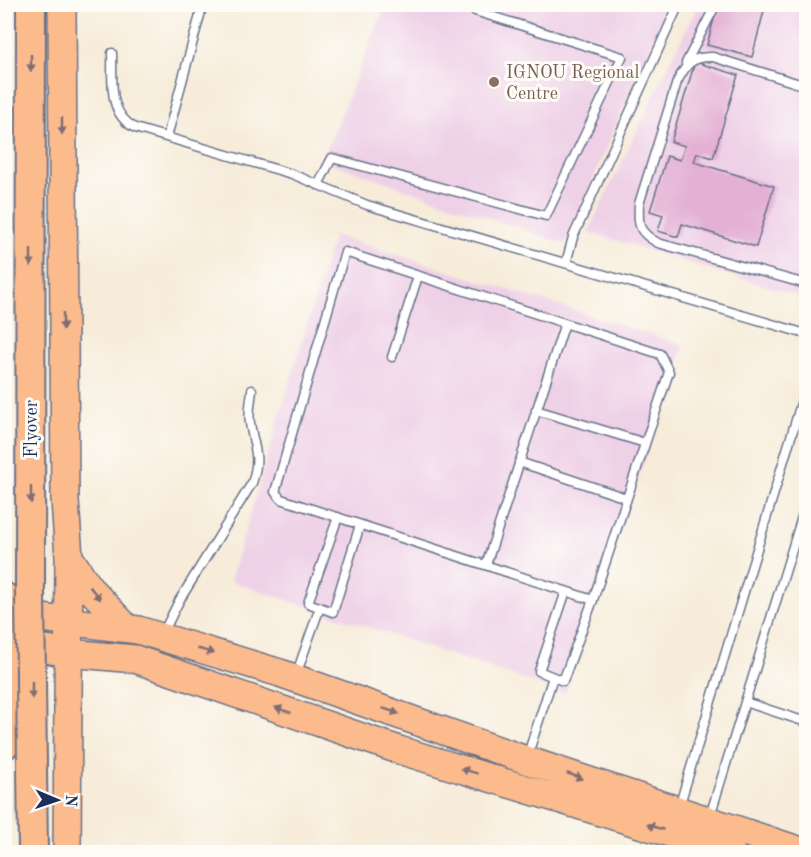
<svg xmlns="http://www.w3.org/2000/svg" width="811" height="857" viewBox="0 0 811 857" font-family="'Old Standard TT',serif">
<rect width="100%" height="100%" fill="#fdfcf7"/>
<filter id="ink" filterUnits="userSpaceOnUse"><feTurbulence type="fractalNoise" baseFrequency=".0167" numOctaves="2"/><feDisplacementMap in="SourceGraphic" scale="12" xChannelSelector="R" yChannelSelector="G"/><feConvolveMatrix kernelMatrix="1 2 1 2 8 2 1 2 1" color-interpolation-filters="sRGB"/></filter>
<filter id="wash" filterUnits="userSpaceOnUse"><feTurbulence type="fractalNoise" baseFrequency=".008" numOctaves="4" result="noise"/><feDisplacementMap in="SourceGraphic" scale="24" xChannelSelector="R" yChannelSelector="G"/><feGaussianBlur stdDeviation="1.35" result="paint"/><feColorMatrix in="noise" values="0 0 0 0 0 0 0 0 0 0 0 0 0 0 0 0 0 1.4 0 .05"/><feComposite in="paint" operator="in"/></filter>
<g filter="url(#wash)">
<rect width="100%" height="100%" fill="#f7ecda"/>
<path fill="#eed0e7" d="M386 5H668L565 244 322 160Z
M698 5H806V298L588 232Z
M334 235 684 345 565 693 230 581Z"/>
<g id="blocks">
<path fill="#e4b1d5" d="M718 4H741L764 11 752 57 707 45Z
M695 62 738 75 713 158 697 153 694 162 774 186 756 247 682 224 678 237 658 231 663 215 650 211 667 156 680 160 685 146 671 142Z"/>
</g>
</g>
<g filter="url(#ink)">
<use href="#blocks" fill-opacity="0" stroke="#687189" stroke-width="1.5"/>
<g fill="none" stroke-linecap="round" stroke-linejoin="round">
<defs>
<path id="service" d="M112 53C113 81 107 113 135 128L292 174 367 205 806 334
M686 63 716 4
M806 86 713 57C692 56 686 64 677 82L639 204C638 226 638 232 658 243L806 284
M167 137 203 4
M318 185 332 158 546 216 622 57 475 11
M566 263 573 237 679 4
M392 357 418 276
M536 410 645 443
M519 462 626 498
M338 517 308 603 333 612 360 525
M486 565 565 323
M566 591 539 671 563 681 593 600 669 372 660 354 345 252 275 492 281 499 593 600
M163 633 179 601 252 483C261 456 254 449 250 423 248 412 251 401 252 390
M296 675 320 607
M745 702 806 722
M527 757 553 677
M679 807 806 387
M710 816 806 504"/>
<path id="primary" d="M62 4 65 501 69 557 67 852
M69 557 91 590 125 626
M9 614 138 630 280 673 526 760 804 852
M8 642 68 653 135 659 399 750 731 852"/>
<path id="trunk" d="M4 597V745"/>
</defs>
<use href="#service" stroke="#687189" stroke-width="11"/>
<use href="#primary" stroke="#687189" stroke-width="30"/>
<use href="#trunk" stroke="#687189" stroke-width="32"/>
<use href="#service" stroke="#fff" stroke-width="8"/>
<use href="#primary" stroke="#fbbb8d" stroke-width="27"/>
<use href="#trunk" stroke="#fbbb8d" stroke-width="28"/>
<defs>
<path id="trunk-bridge" d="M31 4 30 592 33 852"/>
</defs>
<use href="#trunk-bridge" stroke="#687189" stroke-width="32" stroke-linecap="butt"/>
<use href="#trunk-bridge" stroke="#fbbb8d" stroke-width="28"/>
</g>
<defs><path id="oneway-solid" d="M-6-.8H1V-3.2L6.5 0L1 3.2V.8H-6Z" transform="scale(1.5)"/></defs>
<g fill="#806e73">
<use href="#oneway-solid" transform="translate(31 63) rotate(90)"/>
<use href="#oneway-solid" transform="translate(62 126) rotate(90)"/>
<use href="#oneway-solid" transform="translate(31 258) rotate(90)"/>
<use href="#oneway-solid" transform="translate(63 321) rotate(90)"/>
<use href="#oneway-solid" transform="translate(31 495) rotate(90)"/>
<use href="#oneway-solid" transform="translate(95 593) rotate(50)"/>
<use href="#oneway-solid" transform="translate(206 651) rotate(16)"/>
<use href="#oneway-solid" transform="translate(32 690) rotate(90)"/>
<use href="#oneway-solid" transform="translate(283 710) rotate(-161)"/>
<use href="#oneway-solid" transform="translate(391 711) rotate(19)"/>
<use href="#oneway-solid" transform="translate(469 771) rotate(-163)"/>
<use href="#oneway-solid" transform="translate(575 776) rotate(19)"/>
<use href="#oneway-solid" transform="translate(655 827) rotate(-162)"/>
</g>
</g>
<circle fill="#8d6e63" stroke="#fdfcf7" stroke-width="2" cx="494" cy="82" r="6"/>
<g text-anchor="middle" stroke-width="6" stroke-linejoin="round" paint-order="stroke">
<g font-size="18" fill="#785e54" stroke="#fdfcf7" text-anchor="start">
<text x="506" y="78">IGNOU Regional<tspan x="506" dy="21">Centre</tspan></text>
</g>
<g font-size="18" fill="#1b2f5e" stroke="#fdfcf7">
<text transform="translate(31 429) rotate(-90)" y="6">Flyover</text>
</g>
</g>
<rect width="811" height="857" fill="none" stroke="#fdfcf7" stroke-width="24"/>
<g transform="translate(57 800) rotate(92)" stroke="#fdfcf7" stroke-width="4.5" paint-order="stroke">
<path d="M0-4.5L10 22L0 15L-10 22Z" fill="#1b2f5e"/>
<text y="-9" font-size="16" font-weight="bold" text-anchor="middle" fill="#1b2f5e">N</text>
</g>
</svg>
